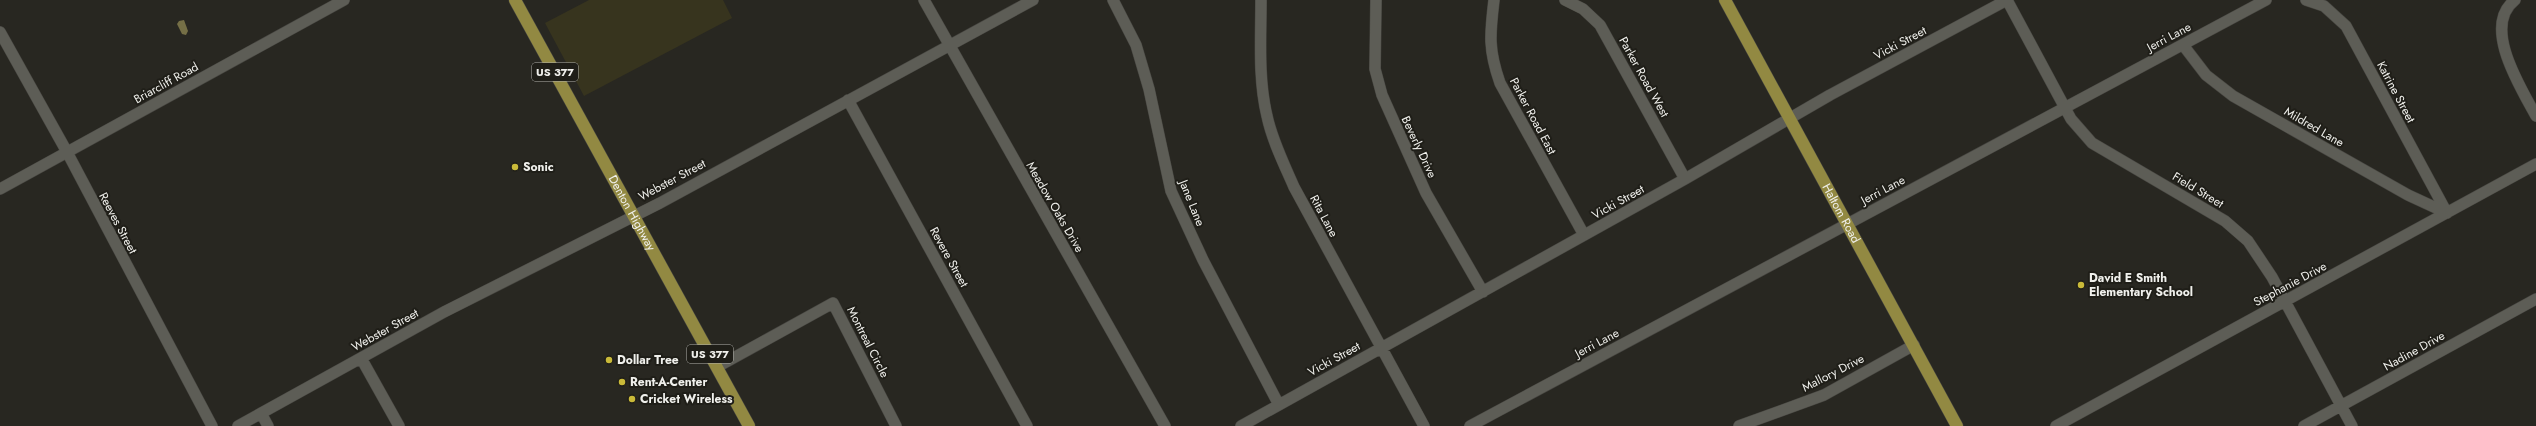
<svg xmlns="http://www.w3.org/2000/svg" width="2536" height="426" viewBox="0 0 2536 426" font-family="Jost,sans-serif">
<rect width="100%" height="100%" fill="#282721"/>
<path fill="#37341e" d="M589 0H723L732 18 584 96 545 23Z"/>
<path fill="#756f46" d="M184 20 188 31 186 35 182 34 177 24 179 21Z"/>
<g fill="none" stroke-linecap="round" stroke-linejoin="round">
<defs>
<path id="minor" d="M924 0 1165 426
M1113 0 1136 45 1149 89 1171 191 1203 260 1279 405
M1261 0C1261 38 1258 79 1267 116 1272 140 1284 164 1294 187L1424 426
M1376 0 1375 69 1382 95 1426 193 1483 292
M1494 0C1490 34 1488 49 1500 83L1584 235
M1565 0 1583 9 1600 25 1685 179
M2007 0 2071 119 2092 143 2225 221 2248 241 2272 277 2352 426
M2306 0 2324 6 2346 26 2447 213
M2515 0C2481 26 2521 88 2536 116
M0 32 67 152 212 426
M2183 45 2206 75 2233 96 2408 195 2447 213
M848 100 1027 426
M0 189 344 0
M361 358 399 426
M717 367 833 303 896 426
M261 413 268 426
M238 426 444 312 660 203 1033 0
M1241 426 1685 179 1830 95 2007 0
M1470 426 2266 0
M1739 426 1824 395 1914 345
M2056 426 2536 164
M2304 426 2536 299"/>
<g id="major">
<path id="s1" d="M515 0 749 426"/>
<path id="s2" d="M1725 0 1957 426"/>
</g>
</defs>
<use href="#minor" stroke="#474641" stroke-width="12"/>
<use href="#major" stroke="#474641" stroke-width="13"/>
<use href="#minor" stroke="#5d5d56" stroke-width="11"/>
<use href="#major" stroke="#928942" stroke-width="12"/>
</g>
<g fill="#caba39" stroke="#1f1e18" stroke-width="1.5">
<circle cx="515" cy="167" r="4"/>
<circle cx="2081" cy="285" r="4"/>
<circle cx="609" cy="360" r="4"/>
<circle cx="622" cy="382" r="4"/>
<circle cx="632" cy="399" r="4"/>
</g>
<g text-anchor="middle" stroke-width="4" stroke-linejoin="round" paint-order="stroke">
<g fill="#1f1e18" stroke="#b1b1ac" stroke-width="1">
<rect x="532" y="63" width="46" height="18" rx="3"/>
<rect x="687" y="345" width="46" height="18" rx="3"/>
</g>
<g font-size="11" font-weight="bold" fill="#f0f0ec">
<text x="555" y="76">US 377</text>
<text x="710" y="358">US 377</text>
</g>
<g font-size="12" fill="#f0f0ec" stroke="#1f1e18">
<text transform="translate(2169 37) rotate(-28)" y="4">Jerri Lane</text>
<text transform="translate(1900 43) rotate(-28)" y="4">Vicki Street</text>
<text transform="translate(1644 77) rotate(61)" y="4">Parker Road West</text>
<text transform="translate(166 83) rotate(-29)" y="4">Briarcliff Road</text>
<text transform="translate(2396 92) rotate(62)" y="4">Katrine Street</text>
<text transform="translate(1533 116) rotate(62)" y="4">Parker Road East</text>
<text transform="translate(2314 127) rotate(30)" y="4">Mildred Lane</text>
<text transform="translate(1419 147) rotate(65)" y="4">Beverly Drive</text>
<text transform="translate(672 180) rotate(-28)" y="4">Webster Street</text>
<text transform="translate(1883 190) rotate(-28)" y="4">Jerri Lane</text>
<text transform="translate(2198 190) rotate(31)" y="4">Field Street</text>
<text transform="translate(1618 202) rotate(-29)" y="4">Vicki Street</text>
<text transform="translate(1192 203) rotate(68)" y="4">Jane Lane</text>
<text transform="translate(1055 207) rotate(60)" y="4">Meadow Oaks Drive</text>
<text dy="4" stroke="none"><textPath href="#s1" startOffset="243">Denton Highway</textPath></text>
<text dy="4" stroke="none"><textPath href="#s2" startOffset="243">Haltom Road</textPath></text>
<text transform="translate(1324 216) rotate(62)" y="4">Rita Lane</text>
<text transform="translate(118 223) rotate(62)" y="4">Reeves Street</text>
<text transform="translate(949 257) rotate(61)" y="4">Revere Street</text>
<text transform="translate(2290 284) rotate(-28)" y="4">Stephanie Drive</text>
<text transform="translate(385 330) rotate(-29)" y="4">Webster Street</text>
<text transform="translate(868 342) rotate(63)" y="4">Montreal Circle</text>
<text transform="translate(1597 343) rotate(-28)" y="4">Jerri Lane</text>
<text transform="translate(2414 351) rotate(-29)" y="4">Nadine Drive</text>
<text transform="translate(1334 359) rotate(-29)" y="4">Vicki Street</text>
<text transform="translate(1833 373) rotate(-27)" y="4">Mallory Drive</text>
</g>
<g font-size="12" font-weight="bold" fill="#f0f0ec" stroke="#1f1e18" text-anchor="start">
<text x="523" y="171">Sonic</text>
<text x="2089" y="282">David E Smith<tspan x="2089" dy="14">Elementary School</tspan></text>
<text x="617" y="364">Dollar Tree</text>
<text x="630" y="386">Rent-A-Center</text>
<text x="640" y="403">Cricket Wireless</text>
</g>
</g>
</svg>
